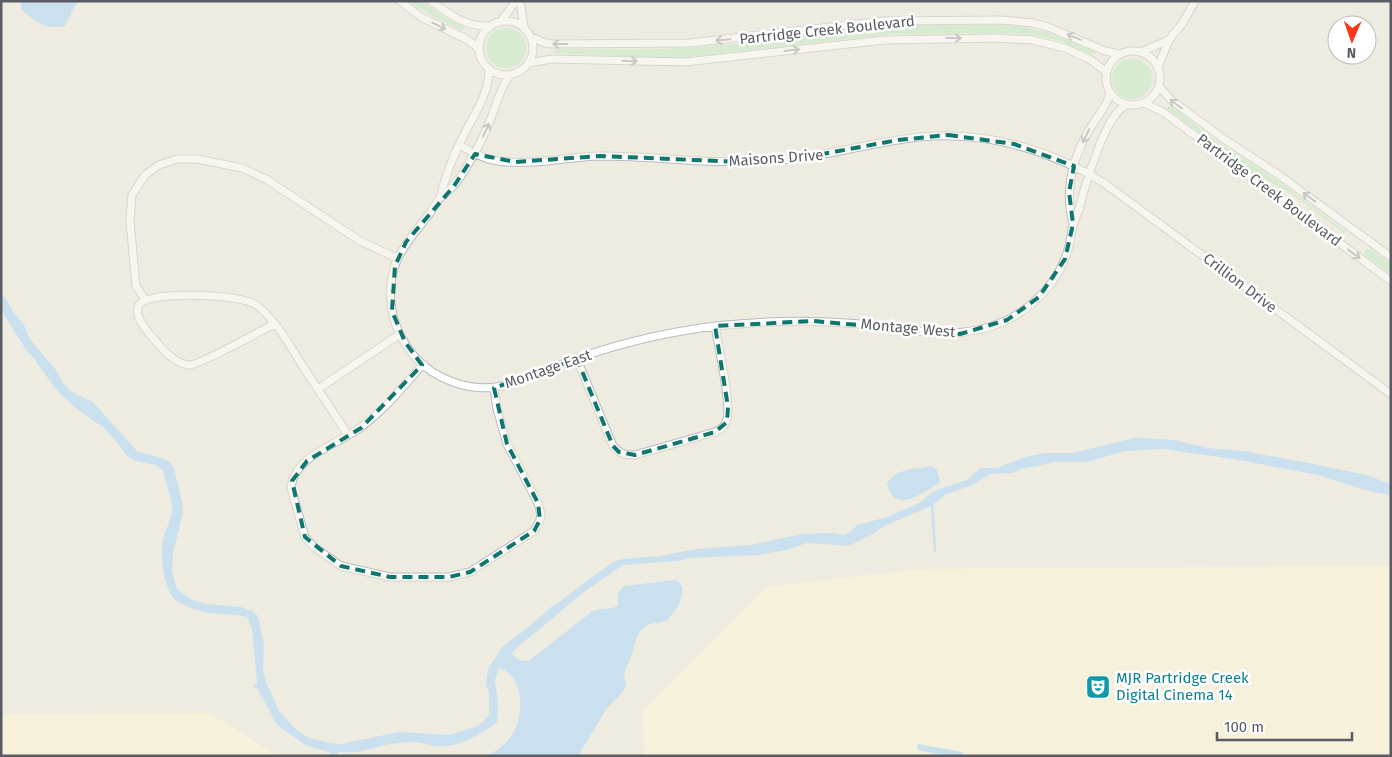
<svg xmlns="http://www.w3.org/2000/svg" width="1392" height="757" viewBox="0 0 1392 757" font-family="'Fira Sans',sans-serif">
<rect width="100%" height="100%" fill="#eeece0"/>
<path fill="#fff7d4" d="M1391 566V756H644L643 712 768 587 921 569Z
M209 713 278 756H2L3 714Z"/>
<path fill="#bae9bc" d="M408 1H422L446 18 464 27 462 31 432 16Z
M905 25H1006L1026 27 1046 32 1094 51 1092 55 1060 41 1039 36 1014 33 890 34 687 57H637L554 53V49C606 49 659 51 711 46 775 41 840 28 905 25Z
M486 48a20 20 0 1 1 40 0a20 20 0 1 1-40 0Z
M1112 79a20 20 0 1 1 40 0a20 20 0 1 1-40 0Z
M1170 105 1214 139 1278 181 1346 232 1344 233 1290 193 1254 173 1167 109Z
M1366 249H1371L1391 264V274L1366 256 1364 253Z"/>
<path fill="#9fd1ff" d="M21 1H81L75 5 65 26C46 30 35 22 21 9Z
M1 294 5 297 13 311 24 325 30 339 56 370 63 383 72 392 93 402 137 451 168 460 174 468 182 502 183 513 173 553 172 571 177 589 192 600 208 604 241 607 252 611 258 616 264 644 263 671 267 684 279 711 297 730 309 738 331 743 341 744 399 732 449 735 478 726 485 720 489 714V693L486 686 488 669 502 647 532 624 551 607 565 598 582 584 613 562 622 559 659 556 696 549 750 545 802 534 833 533 844 535 850 532 857 525 887 517 919 503 930 494 939 489 967 480 980 468H997L1025 457 1045 453H1072L1134 438H1145L1175 440 1208 448 1244 451 1309 463 1366 475 1391 484V495L1368 491 1318 475 1239 460 1163 449 1125 451 1087 462H1052L1039 466 1024 468 1013 473 990 474 973 485 945 495 931 506 884 526 871 535 849 546 807 543 786 550 759 555 691 558 678 561 623 565 584 592 511 653C518 659 521 663 530 660L594 610 612 608 618 606V592L624 586 675 580 680 583 683 589 679 605 667 621 649 624 641 630 636 639 630 661 626 667 624 675 626 685 623 692 607 708 578 756H486C495 752 505 745 511 736 525 717 525 676 499 668L495 680 498 705 497 722C479 736 454 751 430 745 418 742 412 741 399 743 388 744 377 747 366 750 357 753 347 752 339 752L335 756H332L329 752 307 746 281 728 275 722 258 689 254 687V684L257 685V683L252 629 247 617C229 612 211 616 194 609 189 607 181 604 177 601 163 591 160 555 163 540 165 530 171 521 172 511 173 501 165 482 163 470L156 465 135 461 126 455 119 445 104 428 77 409 57 391 32 356 28 353 1 310Z
M929 466H932L937 470 940 482C923 494 892 515 887 483 894 473 904 470 916 468L917 469Z
M918 744 963 752 962 756H948L917 750Z"/>
<g fill="none" stroke-linecap="round" stroke-linejoin="round">
<path stroke="#9fd1ff" stroke-width="2.5" d="M932 503 935 551"/>
<defs>
<path id="minor" d="M400 1 421 17 468 40 479 49
M431 1C450 15 466 27 490 26
M520 1 524 27
M479 48a27 27 0 1 1 54 0a27 27 0 1 1-54 0Z
M501 21 516 1
M531 37 545 43 552 44 690 43 884 21 1001 20 1033 23 1048 27 1105 51 1119 54
M1106 78a27 27 0 1 1 54 0a27 27 0 1 1-54 0Z
M1141 52 1169 40
M529 63 552 59 685 62 885 40 998 38 1032 40 1065 48 1091 60 1106 72
M1158 67 1169 40 1182 24 1195 1
M510 75C500 88 497 103 491 118 486 131 480 144 473 156 467 166 461 178 453 186 449 191 444 194 440 198 436 203 433 208 430 213 406 244 387 261 391 303 393 323 402 342 415 357 434 379 468 391 496 387 524 384 549 368 575 359 624 342 675 330 726 325 766 321 806 320 846 323 899 326 954 345 1005 321 1035 307 1061 279 1069 246 1071 239 1071 230 1074 223 1075 217 1079 212 1080 206 1085 184 1092 165 1100 144 1107 129 1112 114 1126 105
M1159 86 1171 100 1224 139 1279 175 1391 257
M1144 103 1163 112 1391 281
M459 145C470 151 481 158 493 160 527 167 564 157 599 156 633 156 666 159 700 161 727 162 753 162 780 160 820 157 859 146 898 140 971 127 1042 145 1104 183L1391 394
M440 198C445 177 453 156 463 137 474 114 489 95 489 69
M1073 223C1064 191 1072 160 1089 130 1096 118 1106 108 1110 94
M145 299 136 286 130 221 132 195 145 175 159 165 177 159H197L242 168 266 179 360 241 397 258
M274 324C261 331 197 366 189 365 172 363 158 344 148 332 143 325 134 315 139 305 148 290 243 294 256 305 275 319 288 342 300 362 316 386 332 411 348 435
M577 359 613 446C620 454 625 455 635 455L715 432C720 430 724 428 726 422 733 409 718 344 715 326
M423 364C404 386 384 410 361 427 338 445 294 455 291 488L305 537 314 547 341 566 390 577H449L470 572 534 531 540 520 541 514 538 503 507 444 497 409 494 388
M318 389 400 334"/>
</defs>
<use href="#minor" stroke="#b9bbc1" stroke-width="9"/>
<use href="#minor" stroke="#fff" stroke-width="7"/>
</g>
<defs><path id="oneway-shaft" d="M-6 0H5M1.5-3L5.5 0L1.5 3" fill="none" stroke-width="1.6" stroke-linecap="round" stroke-linejoin="round" transform="scale(1.25)"/></defs>
<g stroke="#9b9ea1">
<use href="#oneway-shaft" transform="translate(439 26) rotate(27)"/>
<use href="#oneway-shaft" transform="translate(1074 37) rotate(-157)"/>
<use href="#oneway-shaft" transform="translate(954 38)"/>
<use href="#oneway-shaft" transform="translate(723 40) rotate(175)"/>
<use href="#oneway-shaft" transform="translate(560 44) rotate(-180)"/>
<use href="#oneway-shaft" transform="translate(792 50) rotate(-7)"/>
<use href="#oneway-shaft" transform="translate(630 61) rotate(2)"/>
<use href="#oneway-shaft" transform="translate(1176 104) rotate(-143)"/>
<use href="#oneway-shaft" transform="translate(486 130) rotate(-65)"/>
<use href="#oneway-shaft" transform="translate(1086 136) rotate(116)"/>
<use href="#oneway-shaft" transform="translate(1309 197) rotate(-144)"/>
<use href="#oneway-shaft" transform="translate(1354 254) rotate(36)"/>
</g>
<path d="M0 0H1392V757H0ZM948 135 1014 144 1074 166 1069 192 1073 224 1065 259 1039 297 1007 320 960 334 813 321 715 326 728 407 727 422 715 432 635 455 619 452 613 446 577 359 494 388 507 444 538 503 540 520 534 531 470 572 449 577H390L341 566 305 537 292 481 307 461 361 428 422 365 405 342 392 311 395 266 406 242 454 186 475 154 515 162 600 156 742 162 801 158 898 140Z" fill="#eeece0" fill-opacity=".55" fill-rule="evenodd"/>
<path fill="none" stroke="#0f766e" stroke-width="4" stroke-dasharray="10 6" stroke-linejoin="round" d="M948 135 1014 144 1074 166 1069 192 1073 224 1065 259 1039 297 1007 320 960 334 813 321 715 326 728 407 727 422 715 432 635 455 619 452 613 446 577 359 494 388 507 444 538 503 540 520 534 531 470 572 449 577H390L341 566 305 537 292 481 307 461 361 428 422 365 405 342 392 311 395 266 406 242 454 186 475 154 515 162 600 156 742 162 801 158 898 140Z"/>
<defs>
<symbol id="theatre-square" viewBox="-11 -11 22 22"><rect x="-9" y="-9" width="18" height="18" rx="4" fill="#0f9aa8" stroke="#fff"/><path d="M-5-5.5Q0-4 5-5.5V0Q5 5 0 6Q-5 5-5 0ZM-3.3-2.5H-1v1.5H-3.3ZM1-2.5H3.3v1.5H1ZM-2.8 1Q0 5.5 2.8 1Z" fill="#fff"/></symbol>
</defs>
<g fill-rule="evenodd">
<use href="#theatre-square" x="1084" y="673" width="28" height="28"/>
</g>
<g text-anchor="middle" stroke-width="5" stroke-linejoin="round" paint-order="stroke">
<g font-size="15" fill="#595d63" stroke="#fff">
<text transform="translate(827 30) rotate(-6)" y="5">Partridge Creek Boulevard</text>
<text transform="translate(776 158) rotate(-4)" y="5">Maisons Drive</text>
<text transform="translate(1269 190) rotate(37)" y="5">Partridge Creek Boulevard</text>
<text transform="translate(1240 283) rotate(37)" y="5">Crillion Drive</text>
<text transform="translate(908 328) rotate(5)" y="5">Montage West</text>
<text transform="translate(548 369) rotate(-19)" y="5">Montage East</text>
</g>
<g font-size="15" fill="#0d838f" stroke="#fff" text-anchor="start">
<text x="1116" y="683">MJR Partridge Creek<tspan x="1116" dy="17">Digital Cinema 14</tspan></text>
</g>
</g>
<rect width="1392" height="757" fill="none" stroke="#595d63" stroke-width="5"/>
<g transform="translate(1352 40) rotate(182)"><circle r="24" fill="#ffffff" stroke="#bdbec1"/>
<path d="M0-4L9 19L0 12L-9 19Z" fill="#fb361a"/>
<text y="-8" font-size="14" font-weight="bold" text-anchor="middle" fill="#595d63">N</text>
</g>
<path d="M1217 732v8h135v-8" fill="none" stroke="#595d63" stroke-width="2.5"/>
<text x="1224" y="732" font-size="15" fill="#595d63" stroke="#ffffff" stroke-width="4" paint-order="stroke">100 m</text>
</svg>
